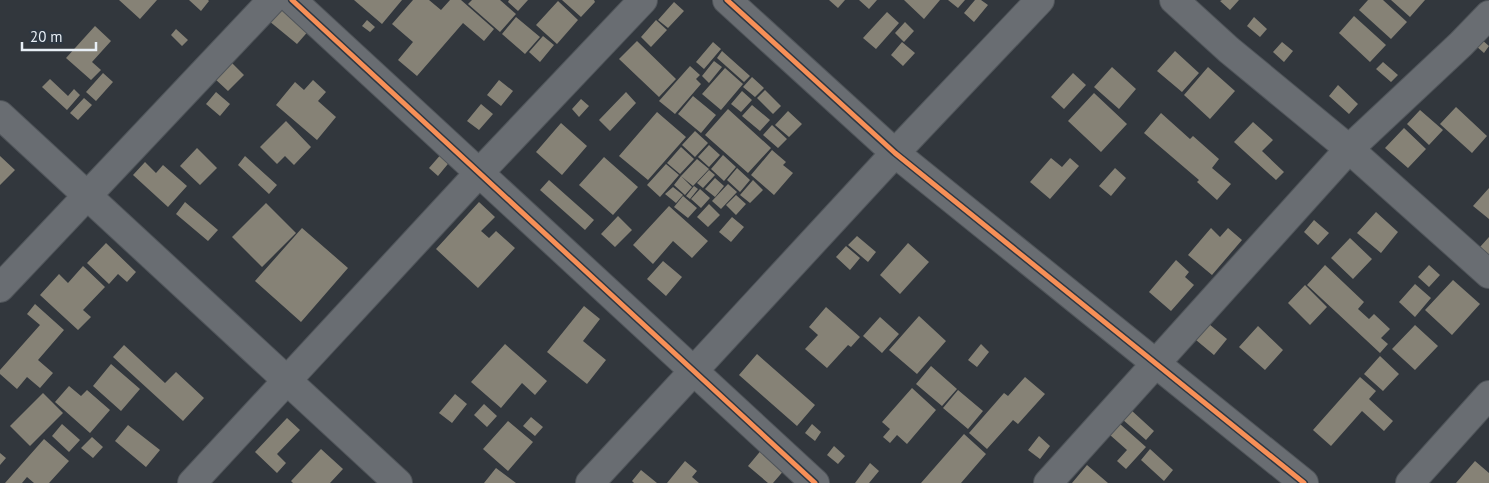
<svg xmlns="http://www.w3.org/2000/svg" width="1489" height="483" viewBox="0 0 1489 483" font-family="'PT Sans',sans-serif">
<rect width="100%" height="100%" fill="#32373d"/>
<path fill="#868276" d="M119 0H157L140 19Z
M189 0H208L209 1 201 11Z
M276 0 311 28 297 44 263 16Z
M354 0H402L382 24Z
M413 0H429L441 10 450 0H461L494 29 484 41 463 23 417 76 398 60 413 42 392 24Z
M472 0H500L516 14 500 32 468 4Z
M509 0H528L518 11 508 2Z
M562 0H594L595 2 581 17Z
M829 0H845L838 8Z
M859 0H877L869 9Z
M904 0H940L924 19Z
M948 0H965L958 8Z
M975 0H981L988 5 974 22 964 13Z
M1222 0H1239L1230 10 1220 1Z
M1368 0H1383L1407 22 1391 39 1359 10Z
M1391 0H1425L1410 17Z
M558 1 578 20 557 44 536 25Z
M674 2 684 11 668 28 658 20Z
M887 12 899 23 876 49 863 38Z
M1354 16 1386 45 1370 62 1339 33Z
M516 17 540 37 525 54 502 34Z
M1254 17 1267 29 1260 37 1247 26Z
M367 20 375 27 370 32 362 26Z
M656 20 667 30 651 47 641 37Z
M905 22 914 31 904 42 895 33Z
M95 26 111 41 92 62 101 70 91 80 66 58Z
M176 29 188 40 182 46 171 35Z
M543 36 554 45 540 62 529 52Z
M1481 39 1489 46 1484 53 1476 46Z
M637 41 676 79 659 97 619 59Z
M713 42 721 49 704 69 696 62Z
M902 42 915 53 903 66 891 55Z
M1282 42 1293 51 1284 62 1273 52Z
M722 51 750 76 744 82 717 58Z
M1175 51 1199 73 1182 92 1157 71Z
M230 61 244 75 228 91 214 78Z
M714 61 722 67 709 83 702 76Z
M1383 62 1398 75 1391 82 1376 69Z
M690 66 700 75 696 79 701 84 675 114 659 101Z
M1112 67 1136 89 1119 109 1094 87Z
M1208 67 1235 91 1210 119 1184 95Z
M725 68 743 84 721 110 702 94Z
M103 73 113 82 96 101 86 92Z
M1073 73 1086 85 1064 109 1051 97Z
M752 77 764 88 755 97 743 87Z
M50 79 68 96 74 89 80 95 67 110 42 87Z
M313 80 326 92 318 101 336 117 317 140 276 105 295 82 304 90Z
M499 80 513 91 501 106 487 95Z
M1338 85 1358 104 1349 114 1329 96Z
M765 90 781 106 773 114 757 98Z
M742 91 752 100 741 112 731 104Z
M216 92 230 104 220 116 206 104Z
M626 92 636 103 610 131 599 120Z
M1094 93 1127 124 1101 152 1068 121Z
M693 96 716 115 701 133 678 114Z
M84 98 92 105 78 120 70 113Z
M581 99 589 106 579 117 572 109Z
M481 104 493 114 479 130 467 121Z
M752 105 770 120 760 131 742 116Z
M1456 107 1487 136 1472 153 1440 124Z
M728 109 771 148 748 173 705 135Z
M1420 110 1443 130 1429 145 1407 124Z
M788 111 802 124 789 137 775 125Z
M657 112 686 137 648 180 619 156Z
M1161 113 1190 139 1193 136 1219 159 1212 168 1231 184 1217 200 1197 182 1199 180 1144 133Z
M286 121 311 147 294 165 285 156 277 164 260 147Z
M1253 122 1273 140 1262 151 1284 172 1276 180 1234 142Z
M561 123 587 146 562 175 536 152Z
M772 125 787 139 778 148 763 135Z
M1404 128 1426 149 1408 168 1385 148Z
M695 131 708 143 695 157 682 145Z
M709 145 720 155 709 167 698 157Z
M681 147 694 159 680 174 667 163Z
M197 148 217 168 200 185 180 166Z
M772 150 786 162 783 165 793 173 774 195 751 175Z
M443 152 452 159 438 176 429 168Z
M723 155 736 167 724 181 711 169Z
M0 156 15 170 0 185Z
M245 156 277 185 269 194 238 165Z
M604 157 638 187 613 215 579 185Z
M1051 158 1062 167 1070 158 1079 166 1050 199 1030 182Z
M697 159 709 169 693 186 681 176Z
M145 162 156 173 163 165 187 186 168 207 133 175Z
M666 164 679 175 660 197 647 185Z
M737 168 750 180 740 192 727 180Z
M1115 168 1126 178 1111 196 1099 186Z
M709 170 715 175 703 188 697 183Z
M681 176 692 187 685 195 674 185Z
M715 178 724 186 715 197 705 189Z
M549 180 594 220 585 230 540 190Z
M753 180 763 190 750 203 740 195Z
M728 184 737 192 721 209 712 201Z
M694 186 698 189 690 199 686 196Z
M673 187 683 195 676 203 665 194Z
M1489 188V219L1473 206Z
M700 189 710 198 701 208 691 199Z
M736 195 746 204 736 215 726 205Z
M683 196 697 208 688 218 674 207Z
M185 202 218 230 208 241 176 214Z
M479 202 495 217 481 231 489 238 496 231 515 248 478 288 436 249Z
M266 203 296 233 262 267 232 237Z
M709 204 720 215 708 227 697 217Z
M669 206 708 241 692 258 673 241 653 264 633 245Z
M1376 212 1398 232 1381 253 1357 233Z
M618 216 632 230 615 247 601 234Z
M732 217 744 227 731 242 719 232Z
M1314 220 1329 233 1318 245 1304 232Z
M302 228 348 268 301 322 255 281Z
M1211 228 1220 237 1228 228 1242 240 1212 275 1188 255Z
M857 236 876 252 868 262 848 245Z
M1489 237V256L1480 247Z
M1350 238 1372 259 1353 279 1331 258Z
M106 243 136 272 127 282 118 274 109 284 87 263Z
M908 243 929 262 900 294 880 275Z
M846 246 860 258 850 270 836 257Z
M1176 260 1189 272 1185 277 1194 285 1171 311 1149 292Z
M663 261 682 277 666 296 647 279Z
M1325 265 1364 302 1358 309 1369 319 1374 314 1390 329 1381 338 1388 344 1380 353 1307 285Z
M1429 265 1440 275 1429 287 1418 277Z
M83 266 105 287 83 310 91 317 78 330 40 295 59 274 68 283Z
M1453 280 1480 304 1452 335 1425 310Z
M1415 284 1431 298 1415 317 1399 302Z
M1305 285 1327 307 1310 325 1288 303Z
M35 304 64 330 38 360 53 373 40 388 27 377 17 389 0 374V370L40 325 27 314Z
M584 306 600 319 583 341 606 360 587 384 547 352Z
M826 307 860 337 851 347 848 345 827 368 805 349 818 335 809 327Z
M919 316 946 341 917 374 889 350Z
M880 317 899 334 882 353 863 336Z
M1209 324 1227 339 1214 355 1196 340Z
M1415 325 1438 346 1415 370 1392 349Z
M1258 326 1283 350 1265 370 1239 347Z
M505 344 547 381 535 395 522 383 501 408 471 382Z
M981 344 989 352 977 367 968 360Z
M124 345 165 383 176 372 204 398 183 421 113 357Z
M757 354 815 405 797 426 739 375Z
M1380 356 1399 374 1383 391 1364 374Z
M111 364 140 389 121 411 93 386Z
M931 366 957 389 942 406 916 384Z
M1025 377 1045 394 1018 424 1013 420 987 449 969 433 1004 393 1008 396Z
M1360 377 1376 391 1369 399 1393 421 1384 431 1362 411 1331 446 1313 430Z
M69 386 81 396 87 390 110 410 90 433 55 402Z
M912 388 936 410 907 444 897 435 890 443 883 437 890 429 882 422Z
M958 390 983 411 968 429 943 408Z
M43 393 63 413 30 446 10 426Z
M455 394 467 404 452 423 439 413Z
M484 404 497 416 487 427 474 415Z
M1131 410 1154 431 1146 440 1122 419Z
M531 417 543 427 535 436 523 426Z
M287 418 300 430 277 454 286 463 277 473 255 452Z
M508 421 533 442 508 471 483 449Z
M62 424 80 440 69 452 52 436Z
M812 424 821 432 815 441 805 433Z
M1120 424 1146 447 1126 469 1117 461 1127 450 1110 435Z
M128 425 160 450 146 467 115 441Z
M964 434 986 454 961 483H921Z
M1039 436 1050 446 1040 459 1028 450Z
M92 437 103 447 93 458 81 448Z
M44 439 69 461 49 483H34L27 477 22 483H5Z
M834 446 845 456 838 464 827 455Z
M763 448 786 468 773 483H768L748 466Z
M321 449 343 469 330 483H293L291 481Z
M1150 449 1173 470 1164 481 1141 460Z
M0 453 6 458 0 465Z
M685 461 697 471 692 477 699 483H667Z
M1475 461 1489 473V483H1456Z
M870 463 879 471 869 483H855Z
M1087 465 1108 483H1072Z
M496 468 516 483H484Z
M641 470 657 483H634L632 481Z"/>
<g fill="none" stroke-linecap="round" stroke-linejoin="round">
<defs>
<path id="minor" d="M292 0 815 483
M727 0 895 153 1304 483
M1174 0 1229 50 1349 149 1489 274
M0 115 398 483
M0 288 272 0
M192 483 479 173 643 0
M590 483 895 153 1040 0
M1048 483 1349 149 1461 44 1489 15
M1410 483 1489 395"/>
</defs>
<use href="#minor" stroke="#50555a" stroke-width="30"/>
<use href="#minor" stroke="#696d72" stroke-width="28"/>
<defs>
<path id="cycleway" d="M292 0 815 483
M727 0 895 153 1304 483"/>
</defs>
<use href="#cycleway" stroke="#2d3742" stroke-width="8"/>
<use href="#cycleway" stroke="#f78f57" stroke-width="5"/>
</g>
<path d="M22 42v8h74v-8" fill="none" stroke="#e8eff6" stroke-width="2.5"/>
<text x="30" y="42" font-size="15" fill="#e8eff6" stroke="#2d3742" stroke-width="4" paint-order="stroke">20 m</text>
</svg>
